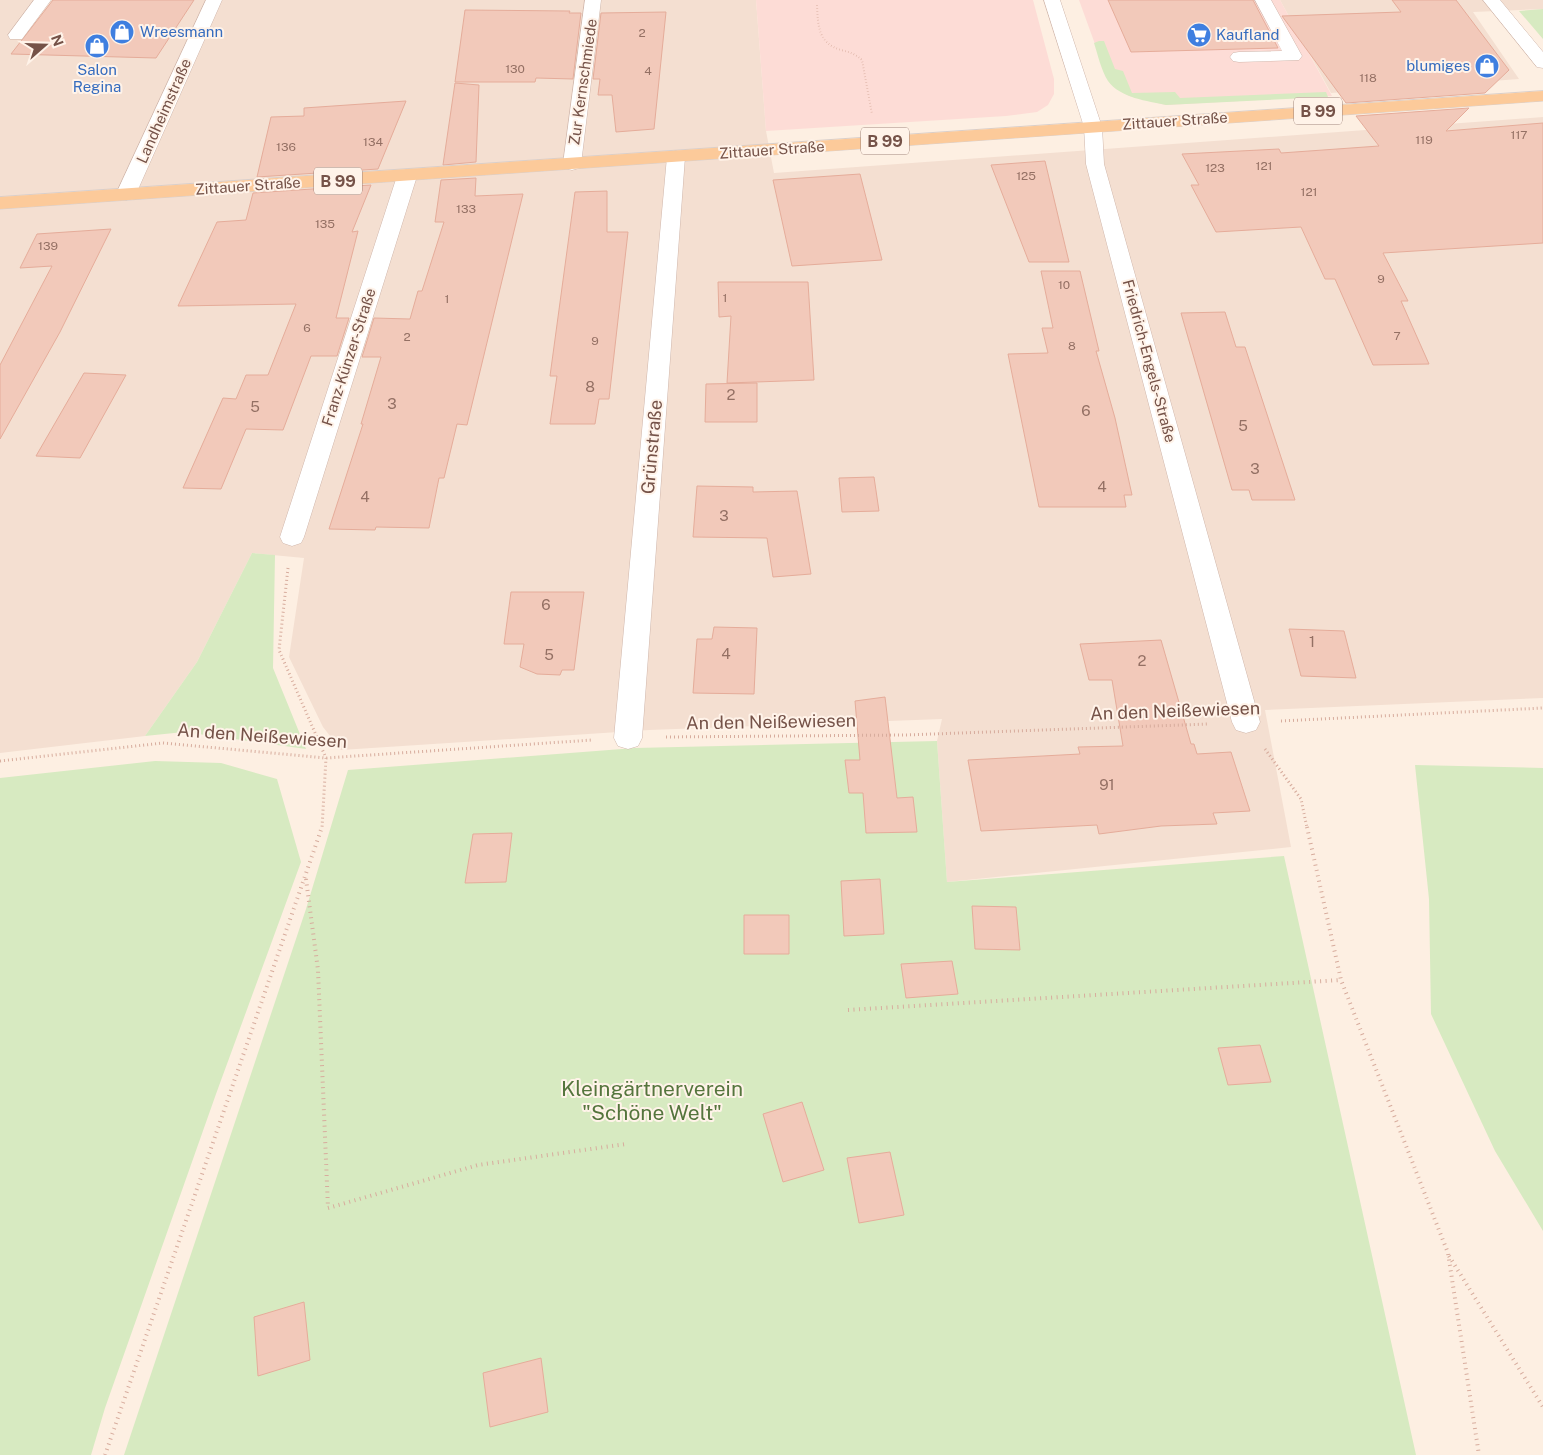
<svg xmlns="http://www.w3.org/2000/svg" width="1543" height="1455" viewBox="0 0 1543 1455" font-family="'Public Sans',sans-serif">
<rect width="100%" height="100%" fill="#fdefe2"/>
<path fill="#f4dfd1" d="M0 0H756L766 131 774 173 1543 117V698L1265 710 1291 847 947 882 937 741 942 719 649 730 341 750 323 727 289 657 304 558 252 553 197 662 145 736 0 753Z
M1280 0H1543V9L1473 12 1519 79 1331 93Z"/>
<path fill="#fddcd6" d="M756 0H1033L1054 79V94L1048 105 1037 112 1006 116 766 131Z
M1079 0H1280L1332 96 1166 105 1129 96 1114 87 1108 80Z"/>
<path fill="#d7eac1" d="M1543 9V39L1519 11Z
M1099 41H1104L1115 69 1123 71 1132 93 1175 92 1180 98 1326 92 1328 97 1166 105C1148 101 1120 98 1108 81 1101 70 1098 55 1094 43Z
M252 553 275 555 273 668 306 749 184 732 145 736 197 662Z
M937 741 947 882 1284 856 1416 1455H124L306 909 348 770 635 748Z
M155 761 221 763 277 779 301 862 216 1094 105 1408 91 1455H0V778Z
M1415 765 1543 768V1231L1495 1151 1431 1014 1429 899Z"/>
<path fill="#f2c9ba" stroke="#e5ac9a" d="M53 0H194L156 58 11 54Z
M1108 0H1253L1278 48 1131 52Z
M1392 0H1456L1509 70 1485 93 1346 103 1282 16 1401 12Z
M465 10 570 11 569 13H581L573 79 536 78 535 82H455Z
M666 12 654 129 616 132 612 95H598L600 79H593L601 13Z
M455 83 479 85 476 162 443 165Z
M406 101 378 169 257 177 271 117 304 116V108Z
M1469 108 1446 131 1543 123V243L1383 253 1408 301H1401L1429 364 1373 365 1335 279H1325L1301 227 1216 232 1191 185H1199L1182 154 1279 149 1281 153 1379 146 1356 116Z
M1045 161 1069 262H1029L991 165Z
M860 174 882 260 792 266 773 180Z
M476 178 475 196 523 194 467 425 457 424 444 478H439L429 528 376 527 375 530 329 529 363 424H361L381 357H362L374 318 410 319 418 291H422L444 222H435L441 180Z
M371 185 352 232 358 231 336 318H349L337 356H311L283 430 246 429 221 489 183 488 223 398 236 399 246 375H268L296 304 178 306 217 222 246 220 253 193Z
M607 191V232H628L609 399H599L595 424H550L557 376H550L575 192Z
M111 229 60 332 0 439V365L52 266 20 268 37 234Z
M1041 271H1080L1099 351H1096L1115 418 1132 495H1124L1126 507H1039L1008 354 1048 353 1042 328H1053Z
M718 282H808L814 380 727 383 731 316 719 317Z
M1225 312 1236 347H1245L1295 500H1252L1249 490H1232L1181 313Z
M84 373 126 375 80 458 36 456Z
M757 383V422H705L706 384Z
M874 477 879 511 842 512 839 478Z
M697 486 753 487V492L797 491 811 574 773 577 767 538 693 537Z
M511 592H584L574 670H562L560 675 537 674 520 667 524 644H504Z
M714 627 757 628 754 694 693 693 697 639H712Z
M1289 629 1344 631 1356 678 1301 676Z
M1161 640 1191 744H1194L1197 754 1231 752 1250 811 1213 813 1217 824 1161 826 1099 834 1097 825 981 831 968 760 1080 754 1078 747 1123 746 1112 680H1089L1080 644Z
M885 697 897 798 913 797 917 832 866 833 863 793H849L845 760H860L855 701Z
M512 833 506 882 465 883 473 834Z
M880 879 884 934 844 936 841 881Z
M972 906 1016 907 1020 950 975 949Z
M744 915H789V954H744Z
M952 961 958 994 906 998 901 964Z
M1260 1045 1271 1082 1228 1085 1218 1048Z
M802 1102 824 1170 783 1182 763 1114Z
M890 1152 904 1215 859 1223 847 1158Z
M304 1302 310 1360 258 1376 254 1317Z
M541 1358 548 1412 490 1427 483 1373Z"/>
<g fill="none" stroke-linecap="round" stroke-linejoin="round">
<defs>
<path id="minor" d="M34 0H51L22 39H10L8 35Z
M206 0H222L136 194 133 198 126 200 119 198 116 194Z
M585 0H601L581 164 579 168 572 170 565 168 563 164Z
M1044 0H1060L1102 127 1104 164 1260 722 1256 730 1246 733 1236 730 1232 722 1086 164 1084 127Z
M1255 0H1271L1302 56 1299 60 1239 62 1233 61 1230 57 1233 53 1239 52 1282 51Z
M1483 0H1500L1543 52V68L1537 67Z
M676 151 683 153 685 157 642 738 638 746 628 749 618 746 614 738 667 157 669 153Z
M407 170 414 172 417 176 304 537 301 543 292 546 283 543 280 537 397 176 400 172Z"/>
<path id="major" d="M1543 91V101L0 209V197Z"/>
</defs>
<use href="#minor" stroke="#d0b7ac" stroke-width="1"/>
<use href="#major" stroke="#d8cfcc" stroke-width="1"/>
<path stroke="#d7ac9d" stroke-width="2" stroke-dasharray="0.5 2.5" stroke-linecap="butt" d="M817 5C818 26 818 43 841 50 849 52 856 54 862 60L872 114"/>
<path stroke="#d7ac9d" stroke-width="3" stroke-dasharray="1 3" stroke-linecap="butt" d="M288 568 279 650 326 758 322 828
M1281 721 1543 708
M666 737 905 735 1209 724
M1265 749 1301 799 1307 828
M0 761 163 743 326 758 592 740"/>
<path stroke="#d7ac9d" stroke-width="4" stroke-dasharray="1 4.5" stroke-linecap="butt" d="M1307 827 1341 980 1448 1253 1479 1455
M306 879 318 970 328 1208 478 1165 626 1144
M848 1010 1341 980
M1449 1256 1543 1407
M105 1455 322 827"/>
<use href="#minor" fill="#fff" fill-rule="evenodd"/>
<use href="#major" fill="#fcca9a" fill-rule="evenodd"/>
</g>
<defs>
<symbol id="shop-disc" viewBox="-11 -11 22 22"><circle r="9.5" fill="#3f7fe0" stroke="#fff3e9"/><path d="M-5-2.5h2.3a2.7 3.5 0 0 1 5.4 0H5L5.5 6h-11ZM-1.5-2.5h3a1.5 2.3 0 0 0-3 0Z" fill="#fff"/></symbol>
<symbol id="supermarket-disc" viewBox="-11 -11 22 22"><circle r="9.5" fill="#3f7fe0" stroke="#fff3e9"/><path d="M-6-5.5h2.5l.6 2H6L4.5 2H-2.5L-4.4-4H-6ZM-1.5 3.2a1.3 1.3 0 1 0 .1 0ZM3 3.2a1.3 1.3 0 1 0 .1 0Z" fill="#fff"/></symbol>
</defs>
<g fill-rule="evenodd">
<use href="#shop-disc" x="108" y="18" width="28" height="28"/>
<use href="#supermarket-disc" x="1185" y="21" width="28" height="28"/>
<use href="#shop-disc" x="83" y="32" width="28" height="28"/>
<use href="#shop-disc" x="1473" y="52" width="28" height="28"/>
</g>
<g text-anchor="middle" stroke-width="4" stroke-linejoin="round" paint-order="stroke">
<g font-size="12" fill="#947064">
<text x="642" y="37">2</text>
<text x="515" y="73">130</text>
<text x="648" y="75">4</text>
<text x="1368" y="82">118</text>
<text x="1519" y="139">117</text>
<text x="1424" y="144">119</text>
<text x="373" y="146">134</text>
<text x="286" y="151">136</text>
<text x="1264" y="170">121</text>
<text x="1215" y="172">123</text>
<text x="1026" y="180">125</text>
<text x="1309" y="196">121</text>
<text x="466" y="213">133</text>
<text x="325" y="228">135</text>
<text x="48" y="250">139</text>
<text x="1381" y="283">9</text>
<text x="1064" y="289">10</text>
<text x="725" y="302">1</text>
<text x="447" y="303">1</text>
<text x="307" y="332">6</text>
<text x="1397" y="340">7</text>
<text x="407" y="341">2</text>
<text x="595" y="345">9</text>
<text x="1072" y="350">8</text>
</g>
<g font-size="15" fill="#366cbe" stroke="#fff3e9" text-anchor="start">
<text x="140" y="37">Wreesmann</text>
<text x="1216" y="40">Kaufland</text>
<text x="1470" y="71" text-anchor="end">blumiges</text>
<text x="97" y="75" text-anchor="middle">Salon<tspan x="97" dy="17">Regina</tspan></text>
</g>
<g font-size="15" fill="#755248" stroke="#fff3e9">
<text transform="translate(583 82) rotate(-82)" y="5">Zur Kernschmiede</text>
<text transform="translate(164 111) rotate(-66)" y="5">Landheimstraße</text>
<text transform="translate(1175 121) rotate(-4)" y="5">Zittauer Straße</text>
<text transform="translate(772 150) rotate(-4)" y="5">Zittauer Straße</text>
<text transform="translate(248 186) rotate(-4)" y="5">Zittauer Straße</text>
<text transform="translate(349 357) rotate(-72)" y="5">Franz-Künzer-Straße</text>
<text transform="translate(1149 361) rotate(75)" y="5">Friedrich-Engels-Straße</text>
</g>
<g font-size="15" fill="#947064">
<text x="590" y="392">8</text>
<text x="731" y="400">2</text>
<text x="392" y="409">3</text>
<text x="255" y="412">5</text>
<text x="1086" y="416">6</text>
<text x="1243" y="431">5</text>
<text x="1255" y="474">3</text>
<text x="1102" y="492">4</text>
<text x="365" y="502">4</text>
<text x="724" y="521">3</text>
<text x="546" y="610">6</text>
<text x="1312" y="647">1</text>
<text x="726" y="659">4</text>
<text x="549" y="660">5</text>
<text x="1142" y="666">2</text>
<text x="1107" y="790">91</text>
</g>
<g fill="#fff3e9" stroke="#9e8278" stroke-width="1">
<rect x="1294" y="97.5" width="48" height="27" rx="4"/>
<rect x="861" y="127.5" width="48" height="27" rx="4"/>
<rect x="314" y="167.5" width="48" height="27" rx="4"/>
</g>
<g font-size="16" font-weight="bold" fill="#755248">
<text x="1318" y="117">B 99</text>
<text x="885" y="147">B 99</text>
<text x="338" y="187">B 99</text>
</g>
<g font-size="18" fill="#755248" stroke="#fff3e9">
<text transform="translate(652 447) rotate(-85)" y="6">Grünstraße</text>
<text transform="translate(1175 711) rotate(-2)" y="6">An den Neißewiesen</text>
<text transform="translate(771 722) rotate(-1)" y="6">An den Neißewiesen</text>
<text transform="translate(262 736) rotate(4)" y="6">An den Neißewiesen</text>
</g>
<g font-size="21" fill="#55753d" stroke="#fff3e9">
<text x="652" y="1096">Kleingärtnerverein<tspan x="652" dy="24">"Schöne Welt"</tspan></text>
</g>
</g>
<g transform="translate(45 45) rotate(70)" stroke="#fff3e9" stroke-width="4" paint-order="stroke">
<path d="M0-4L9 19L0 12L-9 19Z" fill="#755248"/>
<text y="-8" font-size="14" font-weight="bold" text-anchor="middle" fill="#755248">N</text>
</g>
</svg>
